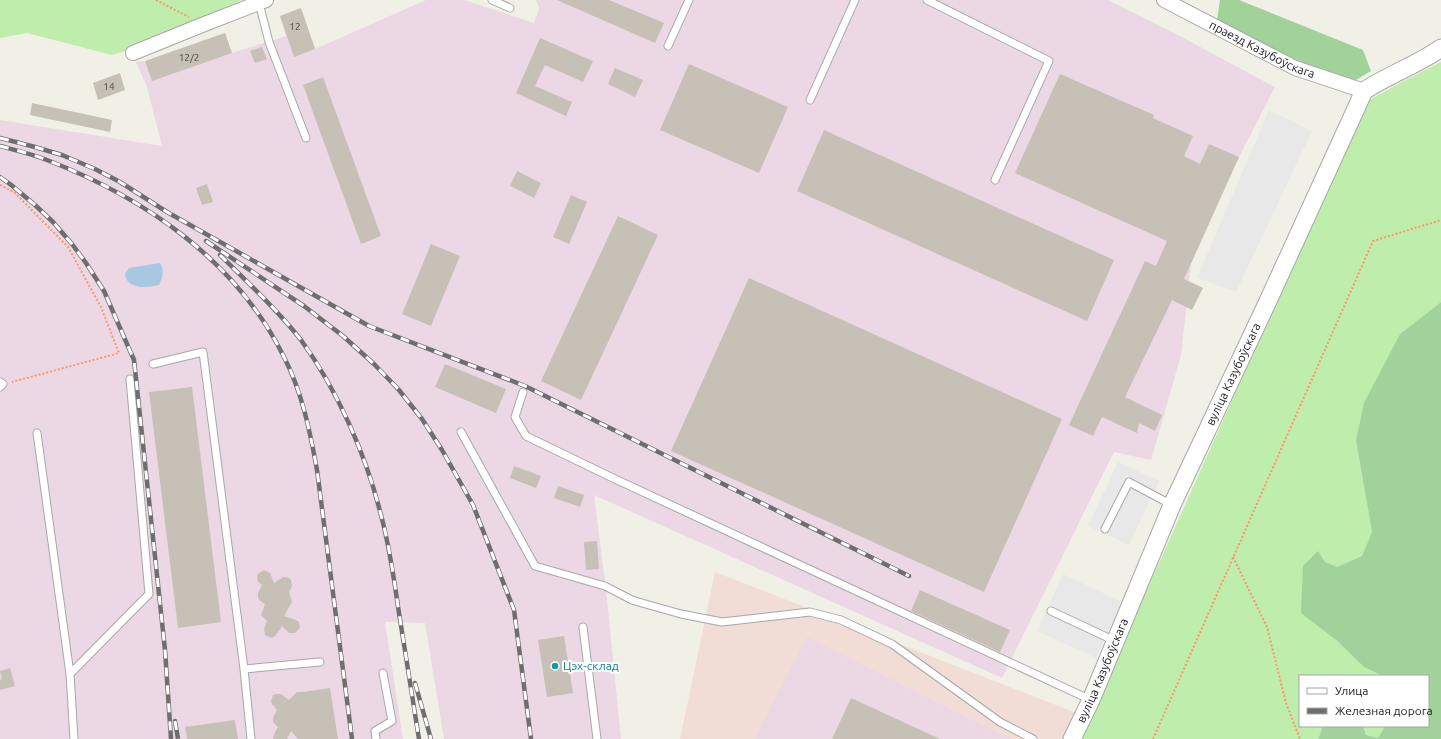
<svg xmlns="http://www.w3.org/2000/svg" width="1441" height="739" viewBox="0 0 1441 739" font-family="Ubuntu,sans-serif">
<rect width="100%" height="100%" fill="#f1f0e7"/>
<path fill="#f2dcd6" d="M715 572 1079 714 1065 739H680Z"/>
<path fill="#ebd8e4" d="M426 0H464L534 23 539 8 536 0H1108L1176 34 1275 87 1239 157 1191 264 1181 355 1151 460 1114 452 1002 678 594 495 607 598 621 739H444L425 623 385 622 403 739H0V120L162 146 147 87 136 62 145 61 225 33 232 53 286 36 280 16 301 8 315 49Z
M807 637 1010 739H755Z"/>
<path fill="#bfedab" d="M0 0H242L132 49 112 55 27 33 0 38Z
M1441 62V302L1400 334 1356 441 1372 532 1362 556 1337 567 1325 562 1335 639 1364 667 1383 676H1300V726H1323L1318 739H1080L1366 102 1402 82Z
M1363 726H1385L1378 738 1366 735Z"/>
<path fill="#a0d29a" d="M1220 0H1239L1363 50 1371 71 1356 80 1326 75 1217 20Z
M1441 302V739H1318L1323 726H1363L1366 735 1378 738 1385 726H1428V676H1383L1364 667 1335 639 1301 613 1303 566 1318 551 1325 562 1337 567 1362 556 1372 532 1356 441 1364 403 1400 334Z"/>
<path fill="#e8e8e8" d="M1269 110 1312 131 1236 292 1197 278Z
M1118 462 1159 481 1129 545 1088 526Z
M1063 574 1122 602 1096 658 1037 631Z"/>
<path fill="#a6c8e0" d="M160 263C165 271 162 278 159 285 147 288 127 290 125 274L129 268Z"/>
<path fill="#c6c0b6" d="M557 0H609L664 23 655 43Z
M301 8 315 49 294 57 280 16Z
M225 33 232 53 152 81 145 61Z
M540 38 593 61 583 82 545 65 535 86 572 102 566 116 516 93Z
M262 47 267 59 255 63 250 51Z
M689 64 788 107 759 173 660 130Z
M615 68 643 80 635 97 608 84Z
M120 73 125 90 98 100 93 83Z
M1060 74 1154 115 1153 118 1193 136 1184 156 1200 164 1209 144 1239 157 1184 279 1203 288 1192 310 1172 300 1125 397 1162 415 1155 431 1139 423 1137 433 1102 417 1093 436 1069 425 1145 261 1156 266 1167 241 1015 173Z
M323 77 381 236 361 244 303 85Z
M32 103 112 120 110 132 30 115Z
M824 130 1114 260 1087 321 797 191Z
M517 171 541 183 534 198 510 186Z
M207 184 213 202 202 205 196 188Z
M571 195 587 202 569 244 553 237Z
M618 216 658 235 581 400 541 381Z
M431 244 460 256 431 326 402 314Z
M749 278 1062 419 984 592 671 451Z
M445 364 506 389 496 413 435 387Z
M192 387 221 622 178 628 149 392Z
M514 466 541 476 536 488 510 478Z
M558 486 584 495 580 507 554 498Z
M597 541 599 569 586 570 584 542Z
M264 570 270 573 274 583 283 577 289 578 291 580 292 586 289 592 292 602 284 616 296 620 299 622 300 628 295 633H289L282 626 276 635 274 637 271 638 265 635 264 629 267 621 261 615 265 604 259 600 258 597V593L262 585 258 582 257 576 259 573Z
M920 590 1010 630 1000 652 911 611Z
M564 636 573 693 547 697 538 640Z
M10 668 15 686 0 690V680L2 679 0 671Z
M330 688 338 739H298L291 731 287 739H273L275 732 278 727 273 722V718L277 710 272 704 271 701 273 695 276 694H281L289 700 297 692H303Z
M851 698 940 739H832Z
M235 720 238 739H187L185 727Z"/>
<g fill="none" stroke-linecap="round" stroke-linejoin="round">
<defs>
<path id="service" d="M492 0 510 8
M927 0 1049 61 995 180
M259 3 269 42 306 138
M668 46 689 0
M810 100 855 0
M153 364 203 352 244 669 251 739
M0 382 3 384 0 387
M523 392 515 417 526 436 615 479 1091 700
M461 432 535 566 605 586 632 600 642 603 681 614 722 622 810 612 841 620 892 644 1000 722 1033 739
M37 433 70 674 74 739
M1105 529 1129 482 1172 505
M1051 611 1115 641
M583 627 597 739
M244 669 320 662
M70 674 149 594 130 379
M376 739 375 731 392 721 383 673"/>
<g id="minor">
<path id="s1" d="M1164 0 1295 68 1364 91"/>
<path d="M133 53 202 25 266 0"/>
</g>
<g id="tertiary">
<path id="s2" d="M1072 739 1091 700 1172 505 1268 301 1364 91C1388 75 1417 65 1441 48"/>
</g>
</defs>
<use href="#service" stroke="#a7a7a7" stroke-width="9"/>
<use href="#minor" stroke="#a7a7a7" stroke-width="16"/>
<use href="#tertiary" stroke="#a7a7a7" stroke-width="19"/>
<path stroke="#ff956a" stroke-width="2" stroke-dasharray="2 2" stroke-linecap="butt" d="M156 0 189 17
M0 185 14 192 68 247 101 307 119 353 12 382
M1233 557 1267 627 1286 703 1300 739
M1153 739 1373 241 1441 220"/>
<use href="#service" stroke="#fff" stroke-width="7"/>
<use href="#minor" stroke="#fff" stroke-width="14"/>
<use href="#tertiary" stroke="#fff" stroke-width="17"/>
<defs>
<path id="rail" d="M0 138 35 147 62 155 95 169 120 182 167 212 369 326 525 386 909 576
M0 146C15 150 32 154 47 160 145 198 236 260 284 357 302 392 310 431 317 470L352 739
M0 177 10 184 35 205 53 222 72 244 86 263 104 291 134 360 165 650 171 739
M206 241 304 306 343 336 374 364 399 390 422 419 442 450 473 505 514 610 531 739
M220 255C247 282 277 309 301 340 338 391 366 455 381 515 390 548 394 580 399 613 406 655 412 697 419 739
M415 683 431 739
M175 721 178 739"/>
</defs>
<use href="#rail" stroke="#6e6e6e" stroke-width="4.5"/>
<use href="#rail" stroke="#fff" stroke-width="3" stroke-dasharray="9" stroke-linecap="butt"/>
</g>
<circle fill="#0f9aa8" stroke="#fff" stroke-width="1.5" cx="555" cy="666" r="4"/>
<g text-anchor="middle" stroke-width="4" stroke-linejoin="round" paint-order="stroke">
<g font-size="10" fill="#4a4846">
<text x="295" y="30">12</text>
<text x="189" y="61">12/2</text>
<text x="109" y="90">14</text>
</g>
<g font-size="12" fill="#202020" stroke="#fff">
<text dy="4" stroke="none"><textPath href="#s1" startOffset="110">праезд Казубоўскага</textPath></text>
<text dy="4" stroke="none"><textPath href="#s2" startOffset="399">вуліца Казубоўскага</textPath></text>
<text dy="4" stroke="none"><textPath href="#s2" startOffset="75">вуліца Казубоўскага</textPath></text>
</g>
<g font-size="12" fill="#0d838f" stroke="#fff" text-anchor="start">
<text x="563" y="670">Цэх-склад</text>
</g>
</g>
<rect x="1299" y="675" width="130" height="52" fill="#ffffff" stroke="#a6a6a6"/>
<rect x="1307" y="688" width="20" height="6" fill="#ffffff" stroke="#a6a6a6"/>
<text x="1335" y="695" font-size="12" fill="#202020">Улица</text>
<rect x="1307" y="708" width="20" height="6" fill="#6e6e6e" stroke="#a6a6a6"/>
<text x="1335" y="715" font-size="12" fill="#202020">Железная дорога</text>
</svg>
